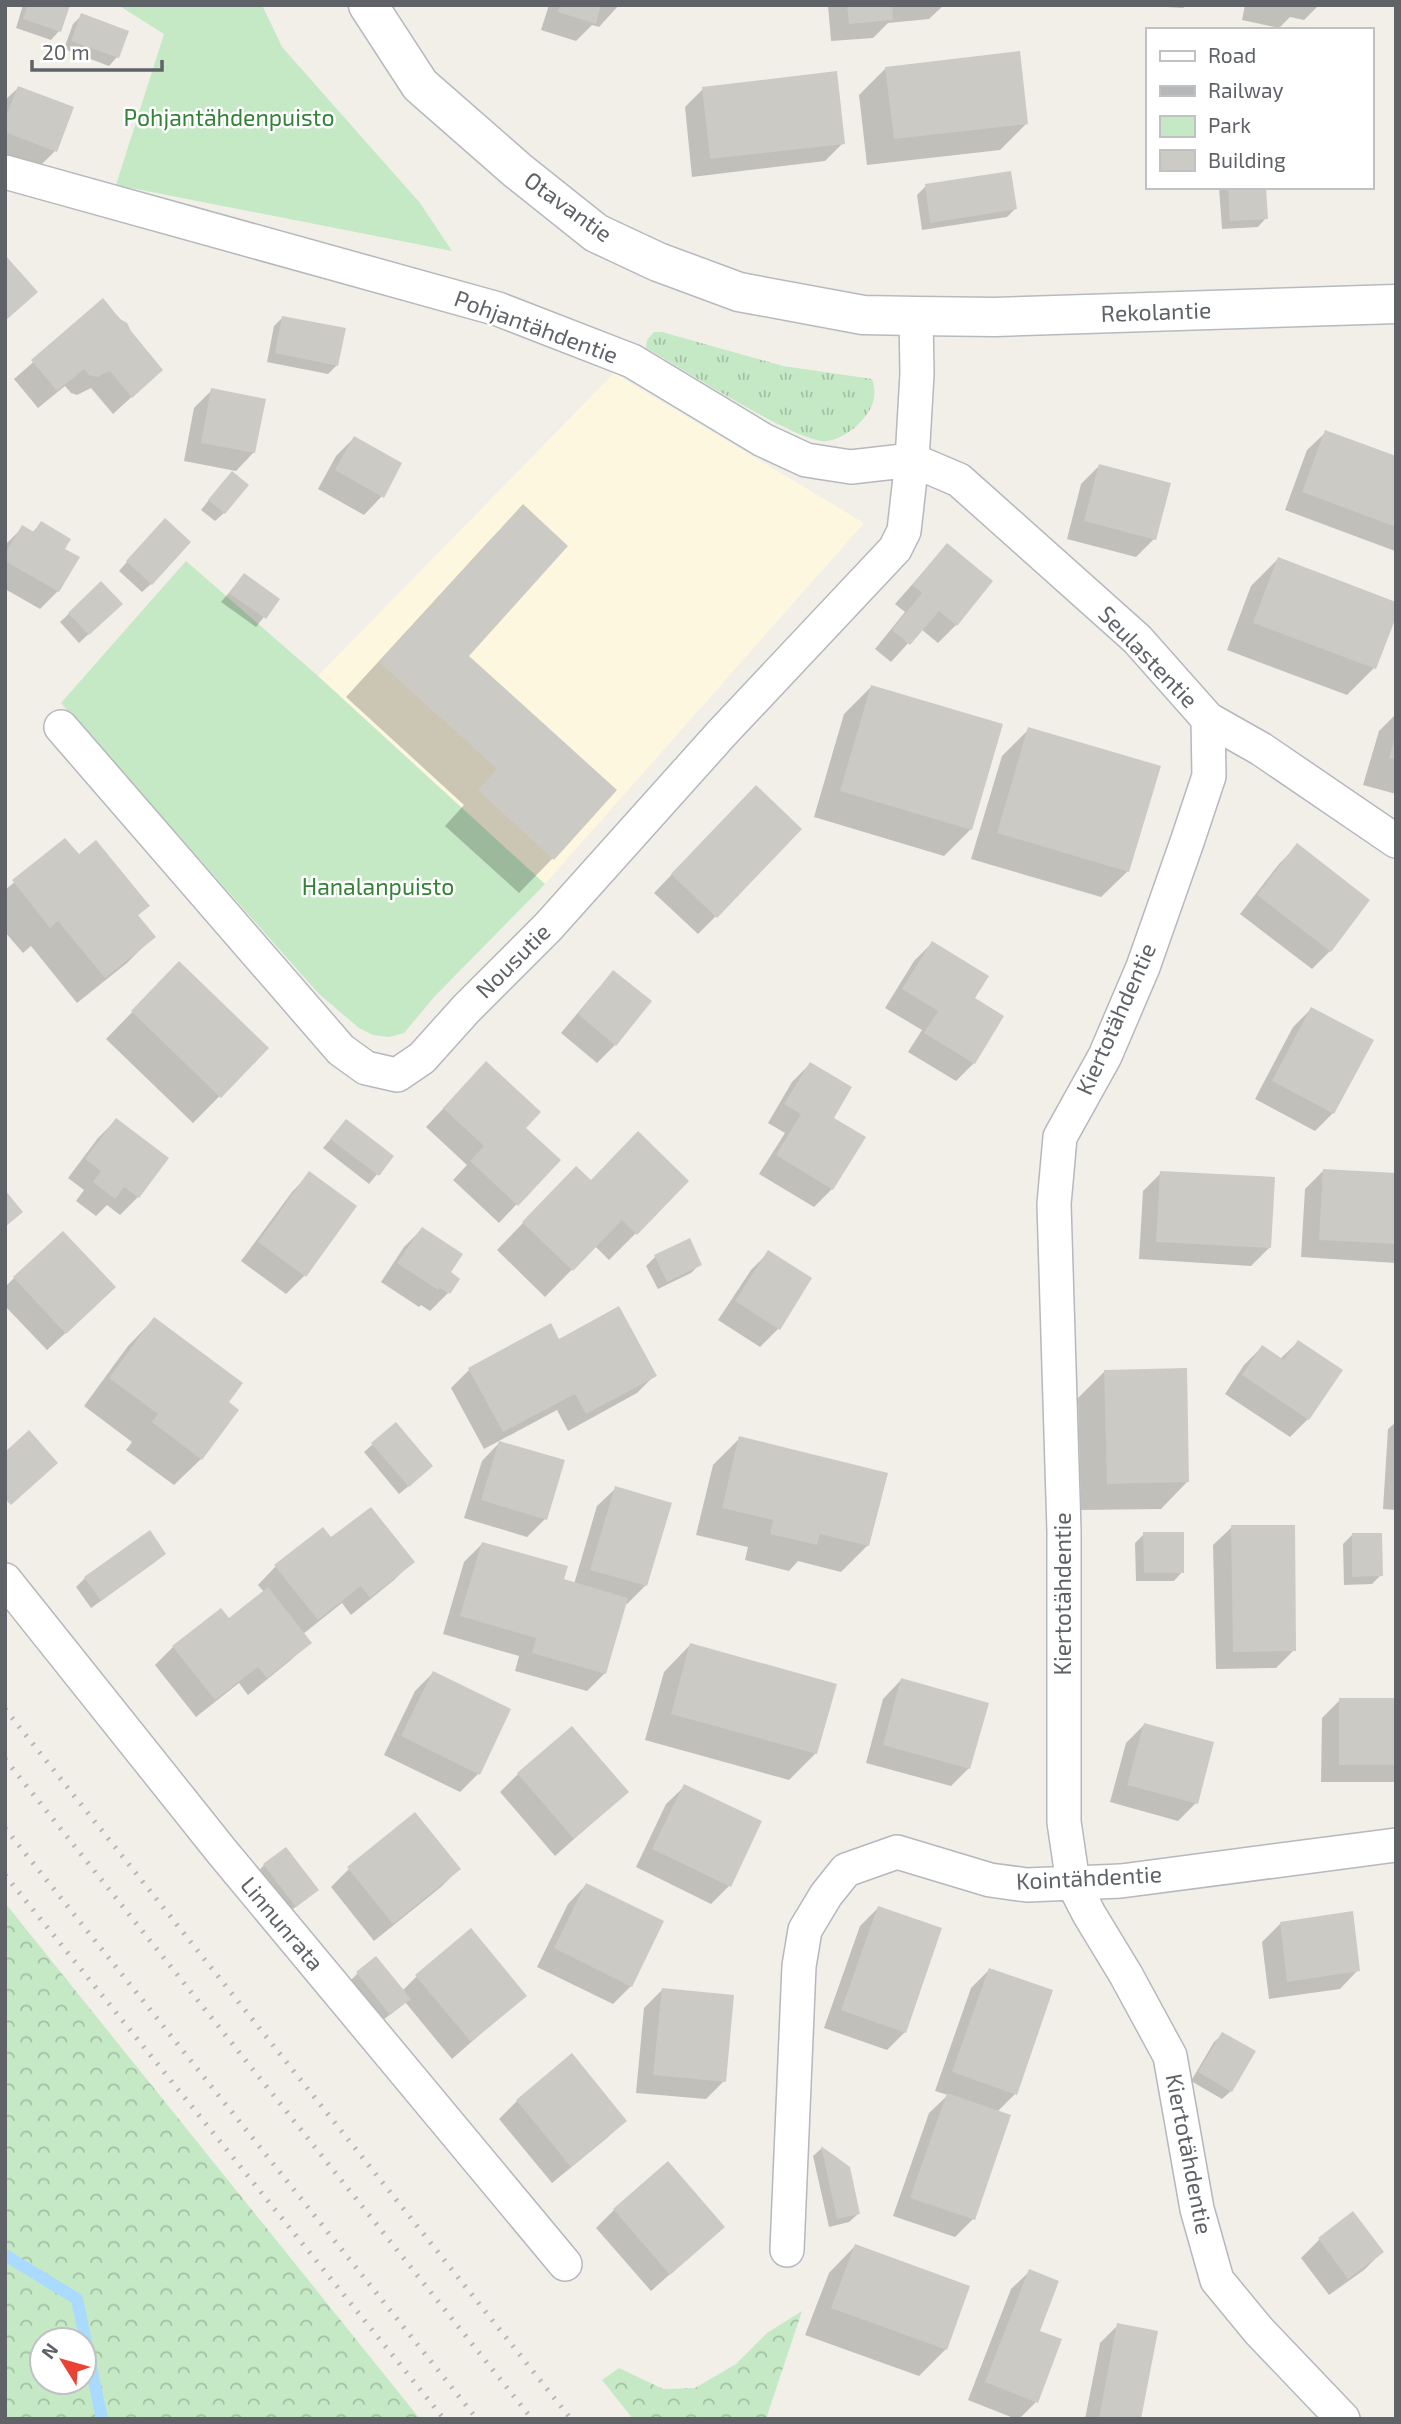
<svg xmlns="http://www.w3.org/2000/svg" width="1401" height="2424" viewBox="0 0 1401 2424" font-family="'Exo 2',sans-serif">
<defs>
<pattern id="grass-tufts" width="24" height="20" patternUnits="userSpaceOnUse" patternTransform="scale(1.75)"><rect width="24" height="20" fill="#c5e8c5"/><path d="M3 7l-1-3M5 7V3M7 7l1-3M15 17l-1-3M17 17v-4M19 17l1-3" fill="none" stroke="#a3c0a4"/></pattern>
<pattern id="forest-crowns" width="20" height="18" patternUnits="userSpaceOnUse" patternTransform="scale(1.75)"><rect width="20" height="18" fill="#c5e8c5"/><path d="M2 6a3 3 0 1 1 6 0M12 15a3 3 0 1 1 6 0" fill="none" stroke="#a3c0a4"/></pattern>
</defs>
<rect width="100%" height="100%" fill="#f1efe8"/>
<path fill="#fef7e0" d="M614 373 864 523 545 884 318 676Z"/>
<path fill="url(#grass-tufts)" d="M654 332H662L783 366 872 379C877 394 874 407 863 419 855 429 841 439 827 441 800 445 677 365 646 348L647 340Z"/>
<path fill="url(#forest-crowns)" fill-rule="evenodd" d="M5 1903 420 2419H5ZM42 2340H84V2382H42Z
M802 2311 766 2419H633L602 2380 619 2368 663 2389 695 2388 736 2364 767 2333Z"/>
<path fill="#c5e8c5" d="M118 5H262L282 47 420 203 452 251 116 185 164 34Z
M186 561 318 676 545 884 435 996 404 1033 389 1037 373 1035 359 1028 319 994 61 703Z"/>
<path fill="#0003" d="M23 5H68L59 31 51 40 16 28Z
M549 5H619L599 27 592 25 576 41 541 30Z
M828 5H944L929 19 888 23 873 38 831 41Z
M1134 5H1187L1183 8Z
M1245 5H1319L1304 20 1290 17 1279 28 1242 20Z
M82 15 117 57 109 66 64 49 73 24Z
M886 68 1027 123 1000 150 867 165 859 95Z
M18 88 55 151 37 169 5 157V100Z
M703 89 843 143 825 161 692 177 685 107Z
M926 186 1015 209 1007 217 922 230 917 195Z
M1219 187H1264L1266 218 1258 227 1222 229Z
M103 301 126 325 161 370 113 414 91 388 77 395 71 393 65 386 38 408 14 379Z
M283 317 337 365 328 374 267 362 274 326Z
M212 390 254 452 236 471 184 461 194 408Z
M1326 432 1396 458 1395 551 1285 510 1307 450Z
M354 438 382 496 364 515 318 489 336 456Z
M1099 466 1154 539 1136 557 1067 539 1081 484Z
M223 482 224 513 215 521 201 510Z
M523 507 466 656 553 858 519 893 445 826 464 805 346 697 489 541Z
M41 523 63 549 58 591 40 609 5 589V545L23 527 32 533Z
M156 529 151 584 142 592 119 571Z
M947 545 956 625 938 643 921 629 891 662 875 649 905 612 895 604Z
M1278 559 1396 612 1374 668 1347 695 1227 650 1251 586Z
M244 575 278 599 256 627 221 602Z
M101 584 120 604 79 643 60 622Z
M871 687 971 829 944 856 814 817 844 714Z
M1396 714V794L1363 785 1379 731Z
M1029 729 1128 871 1101 897 971 859 1002 756Z
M738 805 716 916 698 934 654 893Z
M65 840 78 857 147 906 137 916 153 937 127 963 77 1003 31 946 23 953 5 932V890Z
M1297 846 1330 951 1312 969 1240 914 1279 864Z
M932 943 973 999 1002 1016 974 1063 956 1081 908 1052 922 1030 885 1008 914 961Z
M179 964 267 1048 193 1123 106 1039Z
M614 973 615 1045 597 1063 561 1033 596 991Z
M1311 1009 1333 1113 1315 1131 1255 1099 1293 1027Z
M810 1064 831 1118 832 1189 814 1207 759 1174 785 1133 768 1123 792 1082Z
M468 1082 558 1160 499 1223 453 1180 467 1165 426 1127Z
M116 1120 138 1197 120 1215 107 1205 96 1216 76 1201 84 1190 68 1178 98 1138Z
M338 1130 392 1156 369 1184 323 1148Z
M576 1168 636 1233 609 1260 595 1246 545 1297 497 1250Z
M1323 1171 1396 1175V1263L1301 1257 1305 1189Z
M310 1173 304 1276 286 1294 241 1261 292 1192Z
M1161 1173 1269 1248 1251 1266 1139 1259 1143 1191Z
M422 1229 448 1293 430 1311 421 1305 419 1307 381 1282 404 1247Z
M769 1252 778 1329 760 1347 718 1320 751 1270Z
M655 1257 700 1264 691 1273 658 1289 646 1266Z
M14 1278 96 1305 47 1350 5 1306V1287Z
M154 1319 226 1402 201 1459 174 1485 126 1450 132 1442 84 1406 128 1346Z
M558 1341 655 1375 637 1393 568 1431 557 1410 484 1449 451 1388 469 1370Z
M1298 1342 1308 1419 1290 1437 1225 1394 1244 1365 1262 1347 1280 1359Z
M1105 1371 1187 1482 1161 1509 1081 1510 1078 1398Z
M1396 1422V1510L1383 1509 1388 1429Z
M740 1438 868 1545 841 1572 798 1561 789 1571 745 1560 748 1547 696 1535 713 1465Z
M500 1442 545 1519 527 1537 464 1518 482 1461Z
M373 1444 422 1475 399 1494 364 1452Z
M616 1488 670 1504 645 1586 627 1604 625 1603 605 1673 587 1691 515 1671 519 1656 443 1634 464 1562 482 1544 574 1584 597 1506Z
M1232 1527 1294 1650 1276 1668 1216 1669 1213 1545Z
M1144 1534 1182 1572 1174 1581H1136L1135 1543Z
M1352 1535 1381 1575 1372 1584 1344 1585 1343 1544Z
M331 1540 412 1562 394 1580 351 1615 342 1603 303 1634 309 1642 291 1660 248 1695 239 1683 196 1717 155 1665 173 1647 229 1621 264 1592 258 1585 276 1566Z
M164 1554 155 1562 91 1608 76 1587 85 1578Z
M690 1645 816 1753 789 1780 645 1740 664 1672Z
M433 1673 478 1774 460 1792 384 1755 415 1691Z
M901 1680 969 1768 951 1786 866 1763 883 1699Z
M1340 1700H1396V1782H1321L1322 1718Z
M1144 1725 1196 1803 1178 1821 1110 1802 1126 1743Z
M518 1774 627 1792 555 1856 500 1792Z
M685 1786 729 1886 711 1904 636 1867 666 1804Z
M264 1865 308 1898 286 1914 256 1874Z
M349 1869H459L441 1887 374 1941 331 1887Z
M586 1885 631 1986 613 2004 537 1967 568 1904Z
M878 1908 905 2032 887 2050 824 2028 860 1926Z
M1280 1924 1358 1970 1340 1989 1269 1999 1262 1942Z
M989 1970 1015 2094 997 2112 973 2219 955 2237 893 2216 929 2113 948 2095 935 2091 971 1988Z
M358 1973 402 1991 417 1976 525 1995 452 2059 405 2002 381 2022 349 1982Z
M662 1990 724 2081 706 2099 636 2093 644 2008Z
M1223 2034 1231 2091 1222 2099 1191 2081 1214 2042Z
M517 2101 625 2120 607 2138 552 2183 499 2119Z
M822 2148 858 2214 849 2222 829 2227 813 2156Z
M614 2210 723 2227 651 2291 596 2228Z
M1353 2214 1382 2252 1364 2270 1329 2295 1301 2258 1319 2240Z
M855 2246 946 2349 919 2376 805 2335 829 2273Z
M1030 2271 1038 2332 1036 2402 1019 2419H1016L968 2400 1011 2289Z
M1118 2325 1139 2419H1085L1100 2343Z"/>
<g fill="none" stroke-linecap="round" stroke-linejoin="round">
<path stroke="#aadaff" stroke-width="12" d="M5 2255 77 2299 102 2419"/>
</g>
<path fill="#cccac5" d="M28 5H70L61 32 23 19Z
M560 5H601L596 24 558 12Z
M847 5H892L893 20 849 24Z
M81 13 129 31 119 58 71 41Z
M1020 51 1028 124 894 139 885 67Z
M837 71 845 144 710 159 702 87Z
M18 86 74 107 57 152 5 132V119Z
M1011 171 1017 209 930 223 925 184Z
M1228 187H1266L1268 219 1230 221Z
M5 255 38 292 5 321Z
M103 298 120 319 127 323 131 331 163 370 132 398 110 371 97 377 89 375 84 369 57 391 31 360Z
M282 316 346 328 338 366 275 353Z
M211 388 266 399 255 453 201 443Z
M1325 430 1396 456V527L1302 492Z
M354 436 402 463 384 498 335 470Z
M1099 464 1171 483 1156 540 1084 521Z
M232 471 249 485 225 514 208 500Z
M523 504 568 546 469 656 617 790 554 860 478 790 497 769 379 662Z
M165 518 191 542 152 585 126 561Z
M41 521 71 539 65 549 80 557 59 592 5 561V554L22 525 34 532Z
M947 543 993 581 957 626 939 611 910 645 892 630 922 593 912 585Z
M1278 557 1396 602V617L1376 669 1253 623Z
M244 573 280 599 266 619 229 593Z
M101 581 123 604 89 635 68 613Z
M871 685 1003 724 972 830 840 791Z
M1028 727 1161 766 1129 872 997 833Z
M1395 737H1396V760L1389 758Z
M756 785 802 829 717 918 671 874Z
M65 838 79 854 96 840 150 906 138 915 156 937 105 978 58 921 50 928 12 880Z
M1297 843 1370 900 1331 952 1257 895Z
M932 941 989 976 975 998 1004 1016 975 1064 924 1033 938 1011 902 989Z
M179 961 269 1048 221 1098 131 1011Z
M613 970 652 1001 616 1046 578 1014Z
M1311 1007 1374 1040 1334 1114 1272 1081Z
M486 1061 541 1112 526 1128 561 1160 518 1206 470 1161 484 1146 443 1108Z
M810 1062 852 1087 834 1118 866 1137 833 1190 776 1155 801 1114 784 1104Z
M116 1118 169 1158 139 1198 124 1187 115 1199 93 1182 101 1171 85 1159Z
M346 1119 394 1156 379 1176 330 1139Z
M638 1131 689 1181 637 1235 622 1220 573 1271 522 1222 576 1166 591 1180Z
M1323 1169 1396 1173V1244L1319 1240Z
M309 1171 357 1206 306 1277 258 1242Z
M1160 1171 1275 1177 1271 1248 1156 1242Z
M5 1190 23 1212 5 1227Z
M422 1227 463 1254 451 1272 460 1279 450 1294 440 1288 438 1290 397 1263Z
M63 1231 116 1287 66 1334 13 1277Z
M690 1238 702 1265 667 1282 654 1255Z
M768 1250 812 1278 780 1330 735 1301Z
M619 1306 657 1376 586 1414 575 1394 503 1432 468 1368 551 1323 559 1339Z
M154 1317 243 1383 229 1402 239 1410 202 1460 152 1422 158 1414 109 1378Z
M1298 1340 1343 1370 1309 1420 1242 1375 1262 1345 1284 1360Z
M1187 1368 1189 1482 1107 1484 1104 1370Z
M396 1422 433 1466 409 1487 371 1443Z
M29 1430 58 1463 11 1505 5 1499V1452Z
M739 1436 888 1473 869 1546 820 1534 817 1545 770 1534 773 1520 722 1508Z
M499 1441 565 1460 547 1520 481 1500Z
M615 1486 672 1503 647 1586 590 1570Z
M371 1507 415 1562 370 1598 361 1586 318 1620 274 1565 323 1527 331 1537Z
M1231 1525H1295L1296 1651 1233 1652Z
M150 1530 166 1554 101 1601 84 1577Z
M1143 1532H1184V1573H1144Z
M1352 1533H1382L1383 1576 1352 1577Z
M482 1542 568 1566 564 1579 628 1598 606 1674 532 1653 536 1638 460 1616Z
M268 1587 312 1643 267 1678 258 1667 215 1700 172 1646 221 1608 229 1618Z
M690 1643 837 1684 817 1754 671 1714Z
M433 1671 511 1709 480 1775 401 1736Z
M901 1678 989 1703 970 1769 883 1745Z
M1339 1698H1396V1765H1339Z
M1144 1723 1214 1742 1198 1804 1127 1785Z
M572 1726 629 1792 574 1839 517 1773Z
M684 1784 762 1821 731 1887 652 1849Z
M415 1812 461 1869 393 1924 347 1867Z
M286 1847 319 1890 296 1907 263 1864Z
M586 1883 664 1921 632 1987 554 1948Z
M878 1906 942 1928 906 2033 841 2010Z
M1353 1911 1360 1971 1287 1982 1280 1922Z
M471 1928 527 1996 471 2042 415 1975Z
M376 1956 411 1999 390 2015 356 1972Z
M989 1968 1053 1990 1017 2095 952 2072Z
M662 1988 734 1995 726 2082 653 2075Z
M1222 2032 1256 2051 1232 2092 1198 2072Z
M572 2053 627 2121 571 2167 516 2100Z
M947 2093 1011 2115 975 2220 910 2198Z
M821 2146 850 2167 860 2214 837 2219Z
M668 2161 725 2227 670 2275 613 2209Z
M1353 2211 1384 2252 1348 2279 1318 2238Z
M855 2244 970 2286 947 2350 831 2308Z
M1029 2269 1059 2281 1040 2331 1062 2339 1038 2403 985 2382Z
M1117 2323 1158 2331 1141 2419 1099 2418Z"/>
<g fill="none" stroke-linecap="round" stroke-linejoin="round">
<defs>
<path id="minor" d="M5 172 498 309 632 361 763 440 806 460 851 467 912 460 917 374 916 316
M1208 719 1209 776 1187 842 1143 967 1105 1056 1060 1137 1054 1204 1064 1531V1822L1073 1883 1089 1914 1126 1975 1170 2056 1197 2209 1217 2280 1259 2331 1343 2419
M61 727 341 1050 366 1068 397 1075 422 1058 466 1009 548 927 721 734 895 549 904 531 912 460 959 480 1137 639 1208 719 1261 749 1396 841
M5 1580 223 1853 565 2264
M787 2250 799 1966 805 1930 826 1895 846 1870 897 1852 990 1880 1027 1885 1121 1881 1396 1845"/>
<path id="secondary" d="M368 5 420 85 517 170 596 233 658 262 739 292 863 315 916 316 995 317 1396 304"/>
</defs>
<use href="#minor" stroke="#b5b8bc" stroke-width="36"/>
<use href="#secondary" stroke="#b6babf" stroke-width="41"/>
<use href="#minor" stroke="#fff" stroke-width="33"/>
<use href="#secondary" stroke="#fff" stroke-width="38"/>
<path stroke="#b6b7b8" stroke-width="5" stroke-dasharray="2 9" stroke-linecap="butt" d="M5 1709 571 2419
M5 1759 532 2419
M5 1828 477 2419
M5 1875 444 2419"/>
</g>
<g text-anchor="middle" stroke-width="5" stroke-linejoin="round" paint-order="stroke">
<g font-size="23" fill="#348238" stroke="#fff">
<text x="229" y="126">Pohjantähdenpuisto</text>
<text x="378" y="895">Hanalanpuisto</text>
</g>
<g font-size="23" fill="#5f6368" stroke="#fff">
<text transform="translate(568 207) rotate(36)" y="8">Otavantie</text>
<text transform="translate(1156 312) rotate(-2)" y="8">Rekolantie</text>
<text transform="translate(536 327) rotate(20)" y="8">Pohjantähdentie</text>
<text transform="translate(1148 657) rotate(46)" y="8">Seulastentie</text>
<text transform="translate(513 961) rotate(-45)" y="8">Nousutie</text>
<text transform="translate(1116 1019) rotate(-66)" y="8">Kiertotähdentie</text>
<text transform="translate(1063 1594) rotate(-90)" y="8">Kiertotähdentie</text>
<text transform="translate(1089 1878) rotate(-3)" y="8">Kointähdentie</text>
<text transform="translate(282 1924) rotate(50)" y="8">Linnunrata</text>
<text transform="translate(1189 2154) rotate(79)" y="8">Kiertotähdentie</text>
</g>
</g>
<rect width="1401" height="2424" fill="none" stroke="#5f6368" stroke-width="14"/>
<rect x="1146" y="28" width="228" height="161" fill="#ffffff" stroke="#bfc1c3" stroke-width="2"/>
<rect x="1160" y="51" width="35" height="10" fill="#ffffff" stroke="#bfc1c3" stroke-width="2"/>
<text x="1208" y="63" font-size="21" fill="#5f6368">Road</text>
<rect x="1160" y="86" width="35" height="10" fill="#b6b7b8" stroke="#bfc1c3" stroke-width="2"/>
<text x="1208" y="98" font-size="21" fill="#5f6368">Railway</text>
<rect x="1160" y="116" width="35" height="21" fill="#c5e8c5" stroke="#bfc1c3" stroke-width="2"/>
<text x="1208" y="133" font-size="21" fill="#5f6368">Park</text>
<rect x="1160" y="150" width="35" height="21" fill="#cccac5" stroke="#bfc1c3" stroke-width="2"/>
<text x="1208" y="168" font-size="21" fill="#5f6368">Building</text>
<g transform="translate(63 2361) rotate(307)"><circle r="33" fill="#ffffff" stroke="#bfc1c3" stroke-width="2"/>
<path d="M0-5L12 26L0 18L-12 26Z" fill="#ea4335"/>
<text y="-10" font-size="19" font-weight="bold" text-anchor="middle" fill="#5f6368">N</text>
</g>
<path d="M32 60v10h130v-10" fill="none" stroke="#5f6368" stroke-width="3.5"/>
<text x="42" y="60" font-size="21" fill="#5f6368" stroke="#ffffff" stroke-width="5" paint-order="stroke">20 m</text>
</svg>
